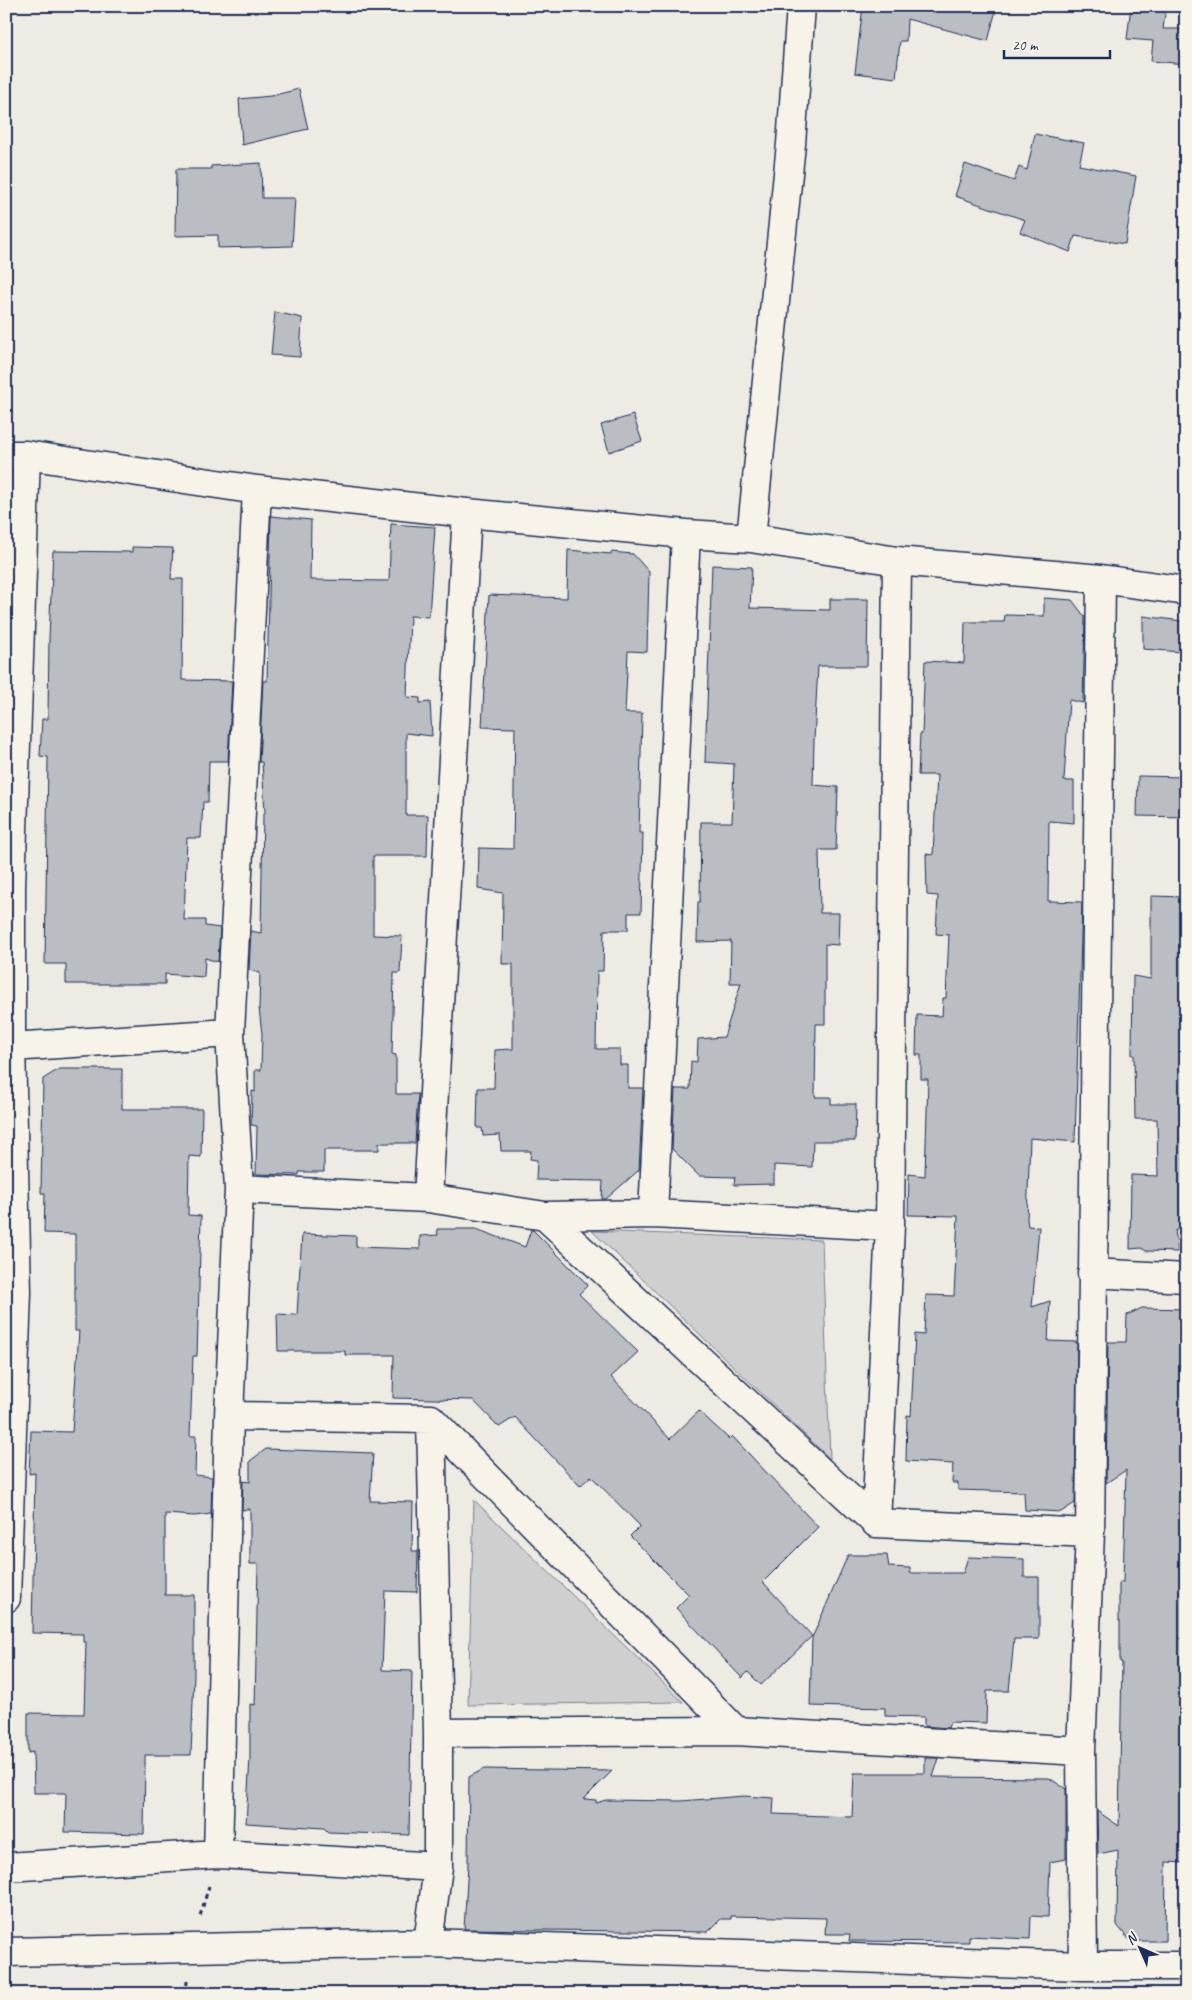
<svg xmlns="http://www.w3.org/2000/svg" width="1192" height="2000" viewBox="0 0 1192 2000" font-family="Caveat,sans-serif">
<rect width="100%" height="100%" fill="#eeebe2"/>
<filter id="ink" filterUnits="userSpaceOnUse"><feTurbulence type="fractalNoise" baseFrequency=".02" numOctaves="2"/><feDisplacementMap in="SourceGraphic" scale="10" xChannelSelector="R" yChannelSelector="G"/><feConvolveMatrix kernelMatrix="1 2 1 2 8 2 1 2 1" color-interpolation-filters="sRGB"/></filter>
<g filter="url(#ink)">
<path fill="#cfcfcf" stroke="#757f96" d="M592 1231 822 1240 830 1459Z
M474 1500 683 1702 468 1705Z"/>
<path fill="#babdc2" stroke="#1b2f5e" d="M863 6H997L988 41 907 19 906 41H900L896 78 855 73Z
M1131 6H1166L1163 29H1186V64L1151 61 1153 41 1127 39Z
M299 89 308 129 242 145 239 99 271 96Z
M1035 134 1084 143 1079 165 1136 176 1125 244 1075 236 1070 252 1020 232 1025 220 955 196 965 164 1014 181 1019 167 1027 170Z
M261 163 262 198H295L292 246 218 248V235L175 236 176 169H211V166Z
M275 312 302 318 300 357 271 355Z
M633 415 642 441 609 452 601 425Z
M271 516 311 520 310 580 389 581 391 524 435 527 429 617 410 616 407 697 420 698V703L430 702 432 736 406 733V815H428L427 856H373V935L402 936 400 973H394L392 1054 396 1055V1094H418L415 1143H379V1150H324V1172H299V1175L256 1174 257 1126 251 1125 252 1091 255 1092V1070H261L262 1034 259 1008 260 973 249 970 251 931 261 933 263 814 265 813 262 762H259L263 681H267Z
M132 547 173 548 171 579H183L182 680 232 681 228 761H209L208 802H203L201 838H187L184 920H205V926L220 928 218 962 205 958 204 977 165 974V984H66V964H45L48 757 40 756 42 719H48L49 638 53 551 132 552Z
M568 550 611 554V552L633 554 649 572 647 652 628 651 625 713H642L639 833H643L641 913H628V930H604L603 971H597L596 1049H620V1065H628V1088H643L639 1170 606 1199H602L603 1181 536 1180 537 1160 530 1159 531 1151H501L500 1135 483 1136 482 1128H477L478 1088H494L495 1050 513 1049V964H502L503 893 478 889 479 848 513 849 515 728 482 727 489 595 567 598Z
M712 565 752 567 750 608 830 610V599H868L867 666H818L814 740 813 785 838 787 836 850H819L820 913H839L838 945 825 944V1024H816L815 1097H831V1104H856L855 1141H813L812 1167 774 1165V1184L734 1185 735 1177 699 1176 672 1149 675 1089H690L691 1061 697 1062 698 1039 724 1037 741 983H730L731 941 697 942 698 902H700L701 822H732L734 764 705 762Z
M1044 598 1072 600 1085 617 1083 703 1069 700 1064 781H1074V823L1049 821 1048 901 1082 902 1075 1142 1030 1138 1027 1220 1028 1226 1039 1227 1032 1307 1050 1301 1048 1341 1077 1342 1075 1503 1061 1512 1025 1510 1024 1492 958 1490V1483H952L953 1464 906 1461 907 1415 911 1416 915 1334 924 1335 926 1295 954 1296 958 1216 908 1215 909 1174 925 1176 928 1079H921V1055H916L917 1015 942 1016 943 998H946L949 935 936 934 938 896 927 895 926 854 933 855 937 775H918L920 734H922L925 661 964 663 965 622H1004L1005 615 1044 616Z
M1143 616 1182 621 1181 652 1143 649Z
M1138 776 1186 777V817L1137 816Z
M1151 896 1186 897V1230H1175L1178 1252 1146 1251 1142 1248 1130 1249 1131 1175 1158 1176 1157 1119H1135L1134 1055H1132L1133 976 1151 979Z
M59 1069H122V1109H202L201 1157 189 1156 188 1215 201 1216 197 1356H193L190 1436H196L195 1475 212 1477 211 1514 195 1516 165 1514V1595H194V1675L191 1755H145L144 1834 65 1832 66 1793H34L33 1752 28 1753V1713L84 1714 86 1642H83V1634L32 1633 35 1473 29 1474 31 1431 72 1432 79 1331H75V1234L44 1233 45 1193H41L43 1079Z
M437 1229H476L525 1247 531 1230H533L588 1285 579 1294 638 1352 611 1377 670 1439 699 1411 729 1439 732 1436 818 1527 763 1582 812 1636 761 1685 748 1672 742 1678 676 1608 689 1595 630 1536 640 1526 591 1476 580 1486 515 1417 499 1427 473 1400 393 1398 394 1355H345V1351H278L277 1314 297 1315 302 1234 356 1236V1247L420 1249V1236L438 1235Z
M1142 1308 1186 1309V1863L1166 1862 1165 1941H1130L1117 1925 1118 1850 1098 1854 1097 1811 1119 1826 1122 1662H1120V1621H1119V1582L1123 1583 1126 1470 1106 1483 1108 1342H1126L1127 1315Z
M266 1449 373 1453 370 1501 413 1502 412 1551H418L417 1592 385 1591 382 1670 412 1671 409 1835 328 1832 324 1828 246 1823 250 1758V1704L255 1705 258 1564H250V1509L242 1510 243 1481 250 1482V1461Z
M848 1555H887L889 1567 910 1568V1573H963L968 1557 1024 1559V1577H1039V1639H1014L1009 1691H987L986 1723 950 1722 948 1728 924 1726V1717L885 1716V1708L810 1706 812 1638Z
M925 1758H939L933 1777 1049 1778 1066 1789V1859L1050 1862 1048 1917 1031 1916 1030 1939 969 1936V1942L849 1941 850 1934H825L826 1918 731 1916V1919H721L708 1932 464 1929 468 1865 469 1777 484 1769 612 1771 584 1799 596 1800V1803L606 1800 681 1801 744 1796 774 1798 773 1814 852 1817 854 1773H925Z"/>
<g fill="none" stroke-linecap="round" stroke-linejoin="round">
<defs>
<path id="street" d="M6 455H26L257 490 467 513 686 534 751 538 897 561 1101 579 1186 591
M751 538 791 144 801 6
M11 1047 230 1033
M239 1189 428 1198 545 1216 653 1214 890 1226
M428 1198 467 513
M653 1214 686 534
M545 1216 876 1523 1090 1533
M1092 1273 1186 1278
M229 1416 431 1419 736 1731
M431 1419 438 1733 736 1731 1081 1751
M876 1523 890 1226 897 561
M6 1598 17 1292 11 1047V887L26 455
M218 1854 229 1416 239 1189 230 1033 257 490
M6 1867 218 1854 438 1867
M428 1943 438 1867V1733
M6 1952 428 1943 1083 1966H1186
M1083 1966 1081 1751 1090 1533 1101 579"/>
</defs>
<use href="#street" stroke="#1b2f5e" stroke-width="31"/>
<path stroke="#1b2f5e" stroke-width="3" stroke-dasharray="5 4" stroke-linecap="butt" d="M200 1916 209 1886
M186 1994 187 1981"/>
<use href="#street" stroke="#f7f3e8" stroke-width="28"/>
</g>
</g>
<rect width="1192" height="2000" fill="none" stroke="#f7f3e8" stroke-width="25"/>
<rect x="12" y="12" width="1167" height="1975" fill="none" stroke="#1b2f5e" stroke-width="2" filter="url(#ink)"/>
<g transform="translate(1140 1948) rotate(315)" stroke="#f7f3e8" stroke-width="4" paint-order="stroke">
<path d="M0-4L9 19L0 12L-9 19Z" fill="#1b2f5e"/>
<text y="-8" font-size="14" font-weight="bold" text-anchor="middle" fill="#1b2f5e">N</text>
</g>
<path d="M1004 50v8h106v-8" fill="none" stroke="#1b2f5e" stroke-width="2.5"/>
<text x="1012" y="50" font-size="15" fill="#1b2f5e" stroke="#f7f3e8" stroke-width="4" paint-order="stroke">20 m</text>
</svg>
